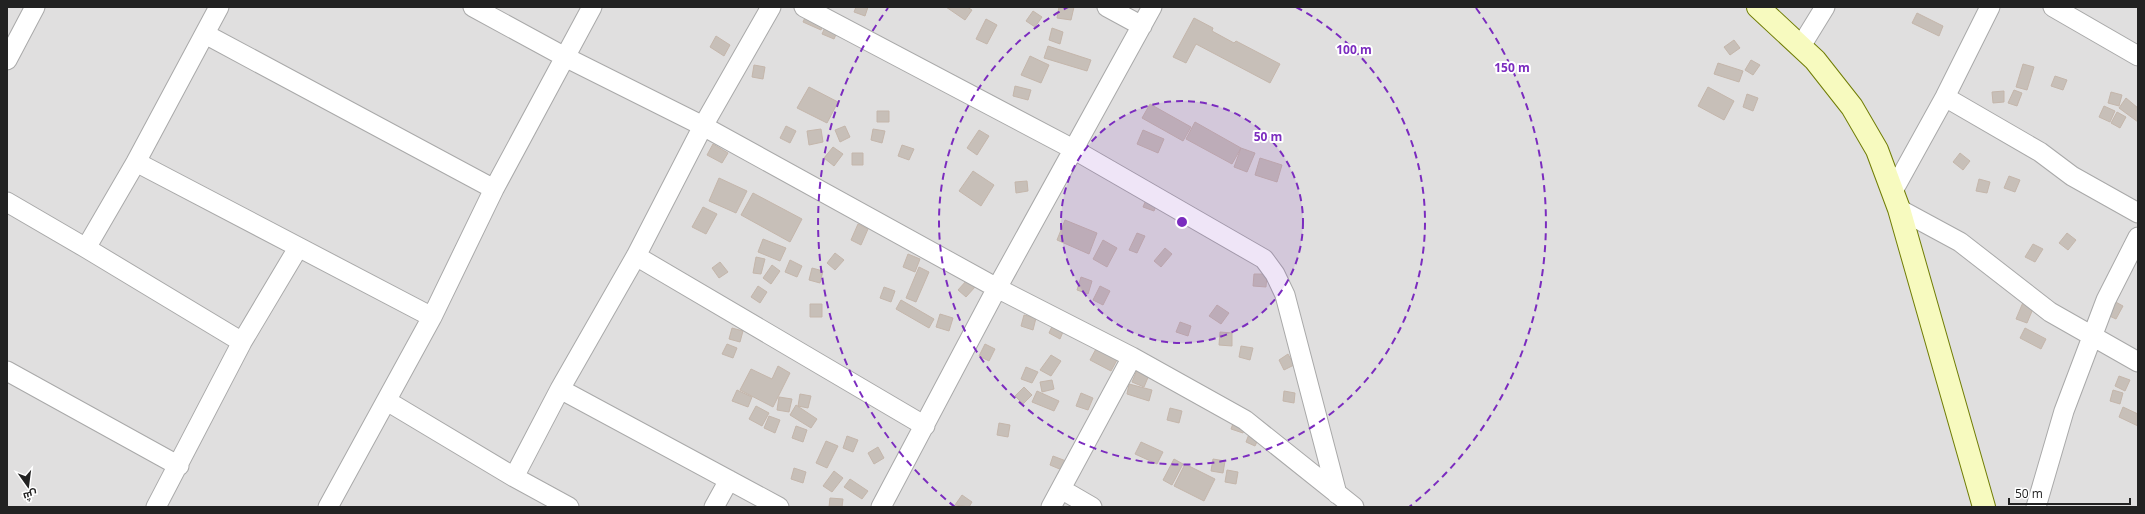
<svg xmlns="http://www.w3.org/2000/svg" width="2145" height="514" viewBox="0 0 2145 514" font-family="'Open Sans',Cairo,sans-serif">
<rect width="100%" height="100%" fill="#f2efe9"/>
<path fill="#e0dfdf" d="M7 7H2138V507H7Z"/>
<path fill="#c7bfb8" stroke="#c4b6ab" d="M856 7H868L865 16 854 12Z
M946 7H967L972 10 965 20Z
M1059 7H1074L1071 20 1057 18Z
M808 11 826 19 821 30 803 22Z
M1033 11 1042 17 1035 27 1026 21Z
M1917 13 1943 26 1939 36 1912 23Z
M1194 18 1213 28 1212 31 1234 43 1236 41 1280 64 1270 83 1196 44 1186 63 1173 57Z
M986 19 997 25 987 44 976 39Z
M827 23 839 28 834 39 822 34Z
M1052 28 1063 32 1060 44 1049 40Z
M716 36 730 45 724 56 710 47Z
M1734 40 1740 48 1730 55 1724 47Z
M1048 46 1091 60 1087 71 1044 58Z
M1030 56 1049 65 1041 83 1021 75Z
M1751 60 1760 65 1753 75 1745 70Z
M1718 63 1743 71 1739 82 1714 74Z
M2023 64 2034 67 2027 90 2016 87Z
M754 65 765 67 763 79 752 77Z
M2055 76 2067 80 2063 90 2051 86Z
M1015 86 1031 90 1028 100 1013 96Z
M809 87 838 102 827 123 797 108Z
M1708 87 1734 101 1724 120 1698 106Z
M2014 90 2022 93 2017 106 2008 103Z
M2004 91V102L1993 103 1992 92Z
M2111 92 2122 95 2119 106 2108 103Z
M1747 94 1758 98 1753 111 1743 107Z
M2126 98 2138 108V122L2119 108Z
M1150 104 1191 127 1183 141 1142 118Z
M2104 106 2115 111 2110 122 2099 117Z
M877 111H889V122H877Z
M2117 112 2126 117 2120 128 2111 123Z
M1195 122 1241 148 1232 164 1186 139Z
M786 126 796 131 790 143 780 138Z
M845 126 850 137 840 142 835 130Z
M821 129 823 142 809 145 807 131Z
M873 129 885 131 882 143 871 140Z
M979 130 989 136 977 155 967 148Z
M1143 130 1164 139 1158 153 1137 144Z
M713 144 728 153 722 163 707 155Z
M902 145 914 149 909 160 898 156Z
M833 147 843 154 834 166 824 158Z
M1241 148 1255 153 1247 172 1234 167Z
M852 153H863V165H852Z
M1960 153 1970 161 1963 170 1953 162Z
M1260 158 1282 165 1277 182 1255 175Z
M973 171 994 185 981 206 959 191Z
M2009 176 2020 180 2015 192 2004 188Z
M719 178 747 191 736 213 709 201Z
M1979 179 1990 182 1987 193 1976 191Z
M1027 181 1028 191 1016 193 1015 182Z
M753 193 802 219 790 242 741 215Z
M1148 195 1159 199 1154 211 1143 207Z
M703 207 717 214 706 234 692 227Z
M1065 220 1097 233 1089 254 1057 240Z
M858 224 868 229 861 245 851 240Z
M1137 233 1145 236 1137 253 1129 250Z
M2067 233 2076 240 2068 250 2059 243Z
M763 239 786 248 780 261 758 252Z
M1103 240 1117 248 1107 267 1093 259Z
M2033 244 2043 249 2035 262 2025 257Z
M1165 248 1172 254 1161 267 1154 261Z
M835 253 844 260 835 270 827 263Z
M908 254 920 259 915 272 903 267Z
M756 257 765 259 761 274 753 273Z
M790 260 802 266 797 277 785 272Z
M720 262 728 272 719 278 712 268Z
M772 265 780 271 771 284 763 278Z
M919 267 929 272 916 302 906 298Z
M812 268 823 271 820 283 809 280Z
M1254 274H1267L1266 287 1253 286Z
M1081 277 1092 281 1088 294 1077 290Z
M967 280 975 287 966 297 958 290Z
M758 286 767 292 760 303 751 297Z
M1100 286 1110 291 1103 305 1093 300Z
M884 287 895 291 891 302 880 298Z
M901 300 934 319 929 328 896 309Z
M2024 300 2035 304 2027 323 2016 319Z
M2112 300 2123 306 2116 319 2105 314Z
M810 304H822V317H810Z
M1217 305 1229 313 1221 324 1209 316Z
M940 314 953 318 949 331 936 327Z
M1024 315 1036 318 1033 330 1021 326Z
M1054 322 1065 327 1060 339 1049 333Z
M1180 322 1191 326 1188 336 1176 332Z
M732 328 743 331 740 342 729 339Z
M2025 328 2046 339 2041 349 2020 338Z
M1220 332 1232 333V346L1219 345Z
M727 344 737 348 733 358 722 354Z
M985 344 995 349 989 361 979 356Z
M1241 346 1253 348 1250 360 1239 357Z
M1097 347 1118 358 1111 371 1090 360Z
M1288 354 1294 365 1284 370 1279 360Z
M1051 355 1061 361 1051 376 1040 370Z
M778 366 790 373 773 407 740 390 751 369 772 379Z
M1026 367 1038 372 1032 383 1021 379Z
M1137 370 1149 375 1144 387 1132 382Z
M2119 376 2130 380 2125 391 2115 386Z
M1052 380 1054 389 1042 392 1040 382Z
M1129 384 1152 390 1149 401 1127 394Z
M1024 387 1032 395 1023 404 1015 396Z
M737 390 752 397 748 407 732 401Z
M2113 390 2123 393 2120 404 2110 401Z
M1037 391 1059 401 1054 411 1032 402Z
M1284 391 1295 393 1294 403 1283 401Z
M1081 393 1093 398 1088 410 1076 406Z
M800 394 811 396 808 408 798 406Z
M779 397 792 399 789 412 777 410Z
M796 405 817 419 811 428 790 415Z
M756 406 769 413 762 426 749 419Z
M2123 407 2138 414V426L2119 417Z
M1170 408 1182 411 1179 423 1167 420Z
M769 416 780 420 775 433 764 428Z
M1235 418 1247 423 1243 433 1231 429Z
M999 423 1010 425 1008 437 997 435Z
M796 426 807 430 803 442 792 438Z
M1251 429 1261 433 1255 446 1246 442Z
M847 436 858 440 853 452 843 448Z
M826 441 838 446 827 468 816 463Z
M1141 442 1163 452 1157 464 1135 454Z
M878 447 884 458 874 464 868 453Z
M1053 456 1066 461 1062 470 1050 465Z
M1174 459 1183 464 1172 485 1163 480Z
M1213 459 1225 461 1223 473 1211 471Z
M1185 464 1215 479 1204 501 1174 486Z
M794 468 806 472 803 483 791 479Z
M1227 470 1238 472 1236 484 1225 482Z
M834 471 843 478 832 492 823 486Z
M850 479 868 491 862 499 844 487Z
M962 495 972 502 969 507 955 505Z
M830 498 843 499 842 507H829Z"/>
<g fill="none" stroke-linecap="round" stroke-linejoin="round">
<defs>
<path id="street" d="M473 7 565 57 703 126 997 288 1132 357 1245 420 1354 507
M804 7 1073 149 1264 259 1275 274 1285 295 1337 494
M1107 7 1142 26
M2053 7 2138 56
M205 34 494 189
M1801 46 1825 7
M7 60 35 7
M1945 97 2040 152 2072 176 2138 213
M136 162 432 317
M1893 191 1945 97 1990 7
M7 202 86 248 242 342
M1899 209 1960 242 2050 312 2138 362
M86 248 136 162 219 7
M636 256 925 426
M7 371 179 466
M560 389 779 507
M387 401 514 477 569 507
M514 477 560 389 636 256 703 126 771 7
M1061 489 1092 507
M156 507 242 342 298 248
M328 507 432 317 494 189 592 7
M714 507 729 480
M881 507 997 288 1152 7
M1051 507 1132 357
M2036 507 2064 411 2106 300 2138 237"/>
<path id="secondary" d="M1758 7 1815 60 1852 107 1877 150 1899 209 1984 507"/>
</defs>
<use href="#street" stroke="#a9a9a9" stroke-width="21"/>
<use href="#secondary" stroke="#707d05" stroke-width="24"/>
<use href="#street" stroke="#fff" stroke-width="19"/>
<use href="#secondary" stroke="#f7fabf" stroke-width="22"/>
</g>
<circle cx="1182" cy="222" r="121" fill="#7b2cbf" fill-opacity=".12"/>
<g fill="none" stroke="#7b2cbf" stroke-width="2" stroke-dasharray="7 5">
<circle cx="1182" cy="222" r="121"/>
<path d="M1296 7A243 243 0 1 1 1068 7"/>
<path d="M955 507A364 364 0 0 1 888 8M1476 8A364 364 0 0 1 1409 507"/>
</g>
<circle cx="1182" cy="222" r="6" fill="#7b2cbf" stroke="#fff" stroke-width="2"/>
<g font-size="12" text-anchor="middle" font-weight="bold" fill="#7b2cbf" stroke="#fff" stroke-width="4" stroke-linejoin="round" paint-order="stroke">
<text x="1354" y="54">100 m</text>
<text x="1512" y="72">150 m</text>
<text x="1268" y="141">50 m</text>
</g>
<rect width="2145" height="514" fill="none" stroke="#222222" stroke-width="16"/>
<g transform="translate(28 486) rotate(166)" stroke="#ffffff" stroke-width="3" paint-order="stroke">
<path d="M0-3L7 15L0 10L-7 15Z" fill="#222222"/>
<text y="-6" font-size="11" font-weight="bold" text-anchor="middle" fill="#222222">ش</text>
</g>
<path d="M2009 498v6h121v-6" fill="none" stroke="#222222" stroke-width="2"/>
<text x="2015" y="498" font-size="12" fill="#222222" stroke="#ffffff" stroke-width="3" paint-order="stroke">50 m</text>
</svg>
